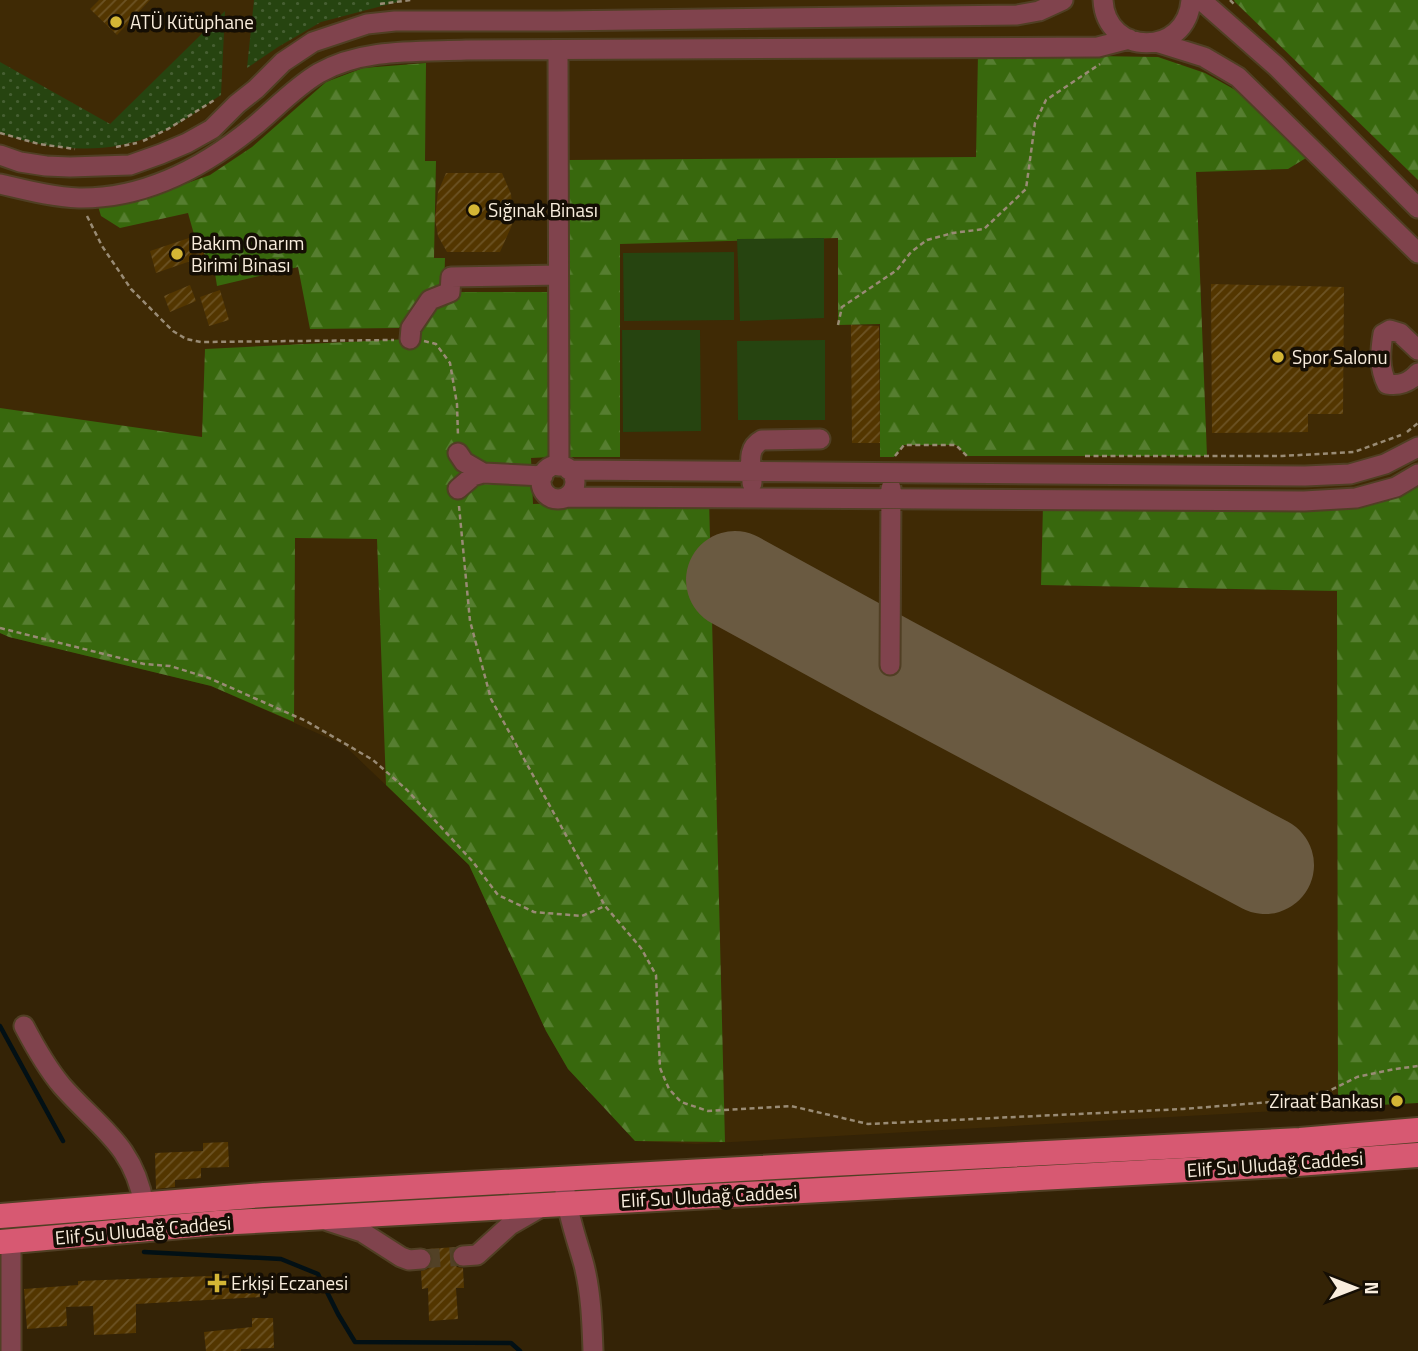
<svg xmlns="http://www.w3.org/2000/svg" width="1418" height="1351" viewBox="0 0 1418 1351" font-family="'Titillium Web',sans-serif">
<defs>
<pattern id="grass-dots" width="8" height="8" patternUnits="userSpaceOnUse" patternTransform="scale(1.75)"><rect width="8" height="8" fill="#264410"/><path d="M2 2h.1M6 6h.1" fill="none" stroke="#465f32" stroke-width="1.8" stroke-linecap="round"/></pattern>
<pattern id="forest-firs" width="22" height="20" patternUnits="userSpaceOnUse" patternTransform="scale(1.75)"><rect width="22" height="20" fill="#38680d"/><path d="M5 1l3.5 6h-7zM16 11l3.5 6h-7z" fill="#567e30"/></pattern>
<pattern id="building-hatch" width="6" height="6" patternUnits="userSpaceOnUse" patternTransform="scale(1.75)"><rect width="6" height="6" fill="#533600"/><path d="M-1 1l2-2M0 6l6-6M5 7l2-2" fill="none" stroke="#6c5325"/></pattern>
</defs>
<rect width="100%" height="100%" fill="#342306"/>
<path fill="#3f2a05" d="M0 0H1418V1103L696 1144 635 1141 568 1069 546 1031 469 865 344 745 211 686 9 637 0 633Z"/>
<path fill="url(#grass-dots)" d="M254 0H401V1L321 22 278 47 247 68Z
M225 11 221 95C201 108 180 125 157 134 106 156 51 151 0 133V62L110 124Z"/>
<path fill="url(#forest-firs)" d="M1234 0H1418V180L1235 2Z
M978 54 1158 57 1205 73 1248 97 1306 158 1288 169 1196 172 1207 456H967L956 445H904L894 457H880V324L838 325V238L620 244V457H570L567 160 976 157Z
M426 63 425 161H436L434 258H445L444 289H431L399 328 310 329 298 267 217 286 214 267 204 270 188 213 120 228 101 216 97 203 162 192 210 175 252 147 326 82 363 68Z
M450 292H553L551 457 531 458 533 504 709 498 725 1142 635 1141 568 1069 546 1031 469 865 386 785 377 539 295 538 294 722 211 686 9 637 0 633V408L202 437 205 349 409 339 415 327Z
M1418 486V1103L1338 1107 1337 591 1041 585 1043 505 1361 508Z"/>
<path fill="#264410" d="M824 238V318L740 321 737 239Z
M734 252V320L624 321 623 253Z
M622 330H700L701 431 623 432Z
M825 340V420H738L737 341Z"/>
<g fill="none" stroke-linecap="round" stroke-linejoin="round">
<path stroke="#021015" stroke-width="4.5" d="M0 1026 63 1141
M144 1252 281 1259 318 1274 338 1314 355 1342 511 1343 520 1351"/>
<path stroke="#6a5a41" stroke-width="98" d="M735 580 890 665 1265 865"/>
</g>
<path fill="url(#building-hatch)" d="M99 0H150L117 35 90 9Z
M446 173H502L511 194 513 215 512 225 500 252H447L438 236 435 219 438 192Z
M198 235 205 256 156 273 150 251Z
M1211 284 1344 287 1343 414H1308V432L1212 433Z
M190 285 196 301 170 312 164 296Z
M220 290 229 320 209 326 200 297Z
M851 325 879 326 880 443H852Z
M228 1142 229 1167 201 1168V1178L175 1180V1187L156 1189 155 1153 203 1151V1143Z
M455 1247 451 1256 453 1262 457 1267 463 1268 464 1288H456L458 1319 429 1321 428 1288 422 1289 421 1271 428 1269 432 1264 433 1257 428 1249Z
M260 1274 261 1297 136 1304V1333L94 1335 93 1306 66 1307 67 1326 27 1329 24 1289 78 1285V1281Z
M252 1318H273L274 1348 241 1349V1351H206L204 1332 252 1327Z"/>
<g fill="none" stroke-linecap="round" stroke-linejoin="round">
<path stroke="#524126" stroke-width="19" stroke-dasharray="19 10" stroke-linecap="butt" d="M421 1259 463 1256"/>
<defs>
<path id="minor" d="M1103 0C1106 57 1187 57 1191 0
M1201 0 1276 66 1418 208
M1156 42 1204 57 1238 77 1418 253
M558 50 559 466
M0 155 20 162 46 166 70 167 130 165 161 154 187 143 212 129 237 104 256 89 283 62 313 42 367 24 395 21H557L1017 15 1039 11 1063 0
M0 184C26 190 52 197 79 198 144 199 204 167 253 127 275 109 295 87 319 73 363 48 417 52 466 50L1098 47 1129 39
M410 339 411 328 430 300 450 292 451 277 558 275
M1418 350 1400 333 1390 330 1383 334C1380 352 1379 368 1387 384 1400 386 1409 383 1418 373
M458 453 464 462 483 473
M541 482a17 17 0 1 1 34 0a17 17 0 1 1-34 0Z
M569 470 1305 476 1350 474 1385 464 1418 447
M752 483C752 466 745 449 762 440L820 439
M458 489 473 476 483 473 543 476
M566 497 1304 501 1356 498 1396 487 1418 474
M890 665 891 488
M24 1026C35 1047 46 1067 62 1086 98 1127 134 1145 144 1205
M565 1191C568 1216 577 1240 584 1265 591 1293 592 1322 593 1351
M328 1221 362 1232 401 1257 409 1260 421 1259
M11 1241V1351
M463 1256 477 1255 510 1225 543 1206"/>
<path id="major" d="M0 1216 264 1195 831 1164 1300 1140 1418 1130
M0 1242 217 1223 1297 1164 1418 1155"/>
</defs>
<use href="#minor" stroke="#503f24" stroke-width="23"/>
<use href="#major" stroke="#503f24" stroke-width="28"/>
<path stroke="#998b75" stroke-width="2.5" stroke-dasharray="5 3.5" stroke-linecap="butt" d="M1230 0 1236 6
M380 4 411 0
M0 133 39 144 75 149
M143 141 168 129 216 99
M116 147 137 143
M87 216 102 246 131 289 173 331 186 339 201 342 394 340
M838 325 842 307 897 270 911 252 927 240 953 233 984 229 1026 189 1035 123 1046 100 1100 64
M424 341 436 344 450 363 457 404 458 436
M1407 432 1418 423
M895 456 904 445H956L967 456
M1085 456H1282L1354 452 1401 435
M459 506 470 621 491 699 605 906 641 948 656 975 660 1068 669 1089 681 1102 708 1111 791 1106 868 1124 1183 1109 1296 1100 1329 1091 1357 1077 1395 1069 1418 1066
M0 628 144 664 170 666 209 678 306 721 373 760 407 790 473 862 498 895 534 912 582 916 605 906"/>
<use href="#minor" stroke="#80434d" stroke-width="19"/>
<use href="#major" stroke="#d75972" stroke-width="24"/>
</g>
<g fill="#d4b635" stroke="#150e04" stroke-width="2.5">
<circle cx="116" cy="22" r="7"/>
<circle cx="474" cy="210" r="7"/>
<circle cx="177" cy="254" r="7"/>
<circle cx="1278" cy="357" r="7"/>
<circle cx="1397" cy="1101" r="7"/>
<path d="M213.5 1272.5h7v7h7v7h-7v7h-7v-7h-7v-7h7z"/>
</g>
<g text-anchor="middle" stroke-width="7" stroke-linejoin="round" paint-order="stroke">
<g font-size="19" fill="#f9eddd" stroke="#150e04" text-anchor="start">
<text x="130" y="29">ATÜ Kütüphane</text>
<text x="488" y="217">Sığınak Binası</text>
<text x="191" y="250">Bakım Onarım<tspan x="191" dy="22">Birimi Binası</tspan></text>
<text x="1292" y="364">Spor Salonu</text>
<text x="1383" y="1108" text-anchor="end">Ziraat Bankası</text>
<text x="231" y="1290">Erkişi Eczanesi</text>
</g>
<g font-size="19" fill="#f9eddd" stroke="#150e04">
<text transform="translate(1275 1164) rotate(-4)" y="7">Elif Su Uludağ Caddesi</text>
<text transform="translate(709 1196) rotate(-3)" y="7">Elif Su Uludağ Caddesi</text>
<text transform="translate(143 1230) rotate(-5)" y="7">Elif Su Uludağ Caddesi</text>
</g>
</g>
<g transform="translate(1355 1288) rotate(90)" stroke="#150e04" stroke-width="5" paint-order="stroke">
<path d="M0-5L12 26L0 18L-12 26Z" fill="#f9eddd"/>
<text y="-10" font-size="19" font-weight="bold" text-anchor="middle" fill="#f9eddd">N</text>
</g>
</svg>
